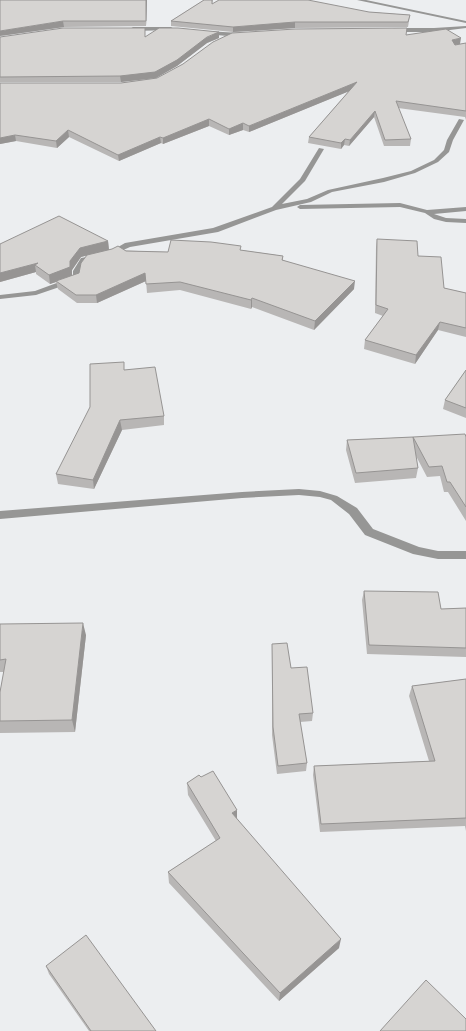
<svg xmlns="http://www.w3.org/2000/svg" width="466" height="1031" viewBox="0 0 466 1031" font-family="Karla,sans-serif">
<rect width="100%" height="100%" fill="#eceef0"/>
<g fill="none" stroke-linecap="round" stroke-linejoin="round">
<path fill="#969695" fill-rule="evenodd" d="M357 0H366L466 21V23Z
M466 26V28L434 32H394L391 30 394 28H434Z
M171 27 174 29 173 30 133 31 130 29 133 27Z
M206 31 240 33 243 35 240 37 204 34V32Z
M459 119 464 120 453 140 449 152 438 162 415 173 384 182 332 192 311 202 276 210 218 232 130 247 110 256 106 254 125 243 213 228 272 207 300 179 319 148 324 149 305 181 282 204 307 199 328 190 383 178 411 171 434 160 444 150 447 140Z
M400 203 427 210 466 207V211L434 214 446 218 466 219V223L446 222 434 219 425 213 400 207 300 209 297 207 300 205Z
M93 256 97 258 87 262 81 271 80 280 36 295 0 299V295L35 291 73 277V271L81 258Z
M299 489 320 491 337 496 357 508 373 529 419 547 438 551H466V559H438L413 554 365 535 349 514 331 500 320 497 299 495 242 498 0 519V511L242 492Z"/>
</g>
<path fill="#b8b6b5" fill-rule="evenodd" d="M147 0 146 26 64 27 0 36Z
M204 0H213L212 4 369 12 410 15 408 27 295 28 233 32 171 26V21Z
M406 35 460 44 466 43V120L465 117 398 108 411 139 410 146H384L374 117 349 146 344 145 341 149 308 143 309 137 349 91 249 132 243 130 229 135 209 126 163 144 161 143 119 161 69 137 57 148 16 141 0 144V83H121L157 78Z
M0 37H146L219 38 207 43 177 66 156 78 121 82H0Z
M377 239 418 256 444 288 466 293V337L438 330 415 364 364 349 365 340 383 316 375 313 376 247Z
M108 241 109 250 168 252 241 250 283 256V260L354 289 314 330 252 307 251 309 180 290 147 293 146 281 97 303H77L58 289 56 282 50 284 36 274V272L0 282V244ZM87 255 79 273 72 276V270L81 257Z
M125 370 164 416V425L122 430 94 489 58 484 56 474Z
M466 370V418L443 409 445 400Z
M413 437H466V521L448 492H444L440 476 427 477 416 456 418 468 416 478 355 483 346 450 347 440Z
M364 591 441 609 466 608V657L367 654 362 600Z
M0 624 86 635 75 732 0 733V692L4 672H0Z
M272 644 291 668 313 713 312 721 300 722 307 763 306 771 277 774 272 735Z
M466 679V831L465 826 320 832 313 775 314 766 429 761 409 696 412 686Z
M187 783 237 819 339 948 279 1001 169 883 168 872 216 841 188 795Z
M46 966 156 1031H89L49 974Z"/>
<path fill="#969493" d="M146 0H147L146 26Z
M63 21 64 27 0 36V31Z
M295 22V28L233 32V27Z
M219 32V38L207 43 177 66 156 78 121 82 120 76Z
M461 38 460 44 451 46 452 40Z
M357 82V88L249 132V126Z
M375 111 374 117 349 146 350 140Z
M209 119V126L163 144V138Z
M243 123V130L229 135V129Z
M68 130 69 137 57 148 56 141Z
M15 135 16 141 0 144V138Z
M160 137 161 143 119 161 118 155Z
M345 139 344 145 341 149V143Z
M108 241 109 250 81 257 72 270V276L56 281V282L50 284 49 275 80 248Z
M38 263 35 265 36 272 0 282V273Z
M145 273 146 281 97 303 96 295Z
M355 281 354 289 314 330 315 321Z
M252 298V307L251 309V300Z
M440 322 438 330 415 364 416 355Z
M120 420 122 430 94 489 93 480Z
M83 623 86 635 75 732 72 720Z
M237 810V821L232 813Z
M341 939 339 948 279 1001 280 993Z"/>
<path fill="#d6d4d2" stroke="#969493" d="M0 0H146V21H63L0 31Z
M204 0H212V4L219 0H308L369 12 410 15 408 22H295L233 27 171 21Z
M63 28H145V37L159 28H178L219 32 207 37 177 60 155 72 120 76 0 77V37Z
M407 28 406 35 446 29 461 38 452 40 455 45 466 43V111L396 101 411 139 385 140 375 111 350 140 345 139 341 143 309 137 357 82 249 126 243 123 229 129 209 119 163 138 160 137 118 155 68 130 56 141 15 135 0 138V83H121L157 78 183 64 213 42 232 33 295 29Z
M59 216 108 241 80 248 70 261V267L49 275 35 265 38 263 0 273V244Z
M377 239 417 241 418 256 441 257 444 288 466 293V328L440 322 416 355 365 340 388 309 376 305Z
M171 240 211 242 241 246 240 250 283 256 282 260 355 281 315 321 252 298 251 300 180 282 146 284 145 273 96 295H76L56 281 79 273 81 263 87 255 112 249 118 246 126 251 168 252Z
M124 362V370L155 367 164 416 120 420 93 480 56 474 90 407V364Z
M466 370V408L445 400Z
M465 434 466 437V507L450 482H447L442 466 429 467 413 437Z
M413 437 418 468 356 473 347 440Z
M364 591 438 592 441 609 466 608V648L369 645Z
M83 623 72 720 0 721V692L6 659 0 660V624Z
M287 643 291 668 307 667 313 713 299 714 307 763 278 766 273 727 272 644Z
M466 679V818L321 824 314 766 435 761 412 686Z
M213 771 237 810 232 813 341 939 280 993 168 872 220 838 187 783 199 775 201 777Z
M86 935 156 1031H91L46 966Z
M426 980 466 1019V1031H380Z"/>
</svg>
